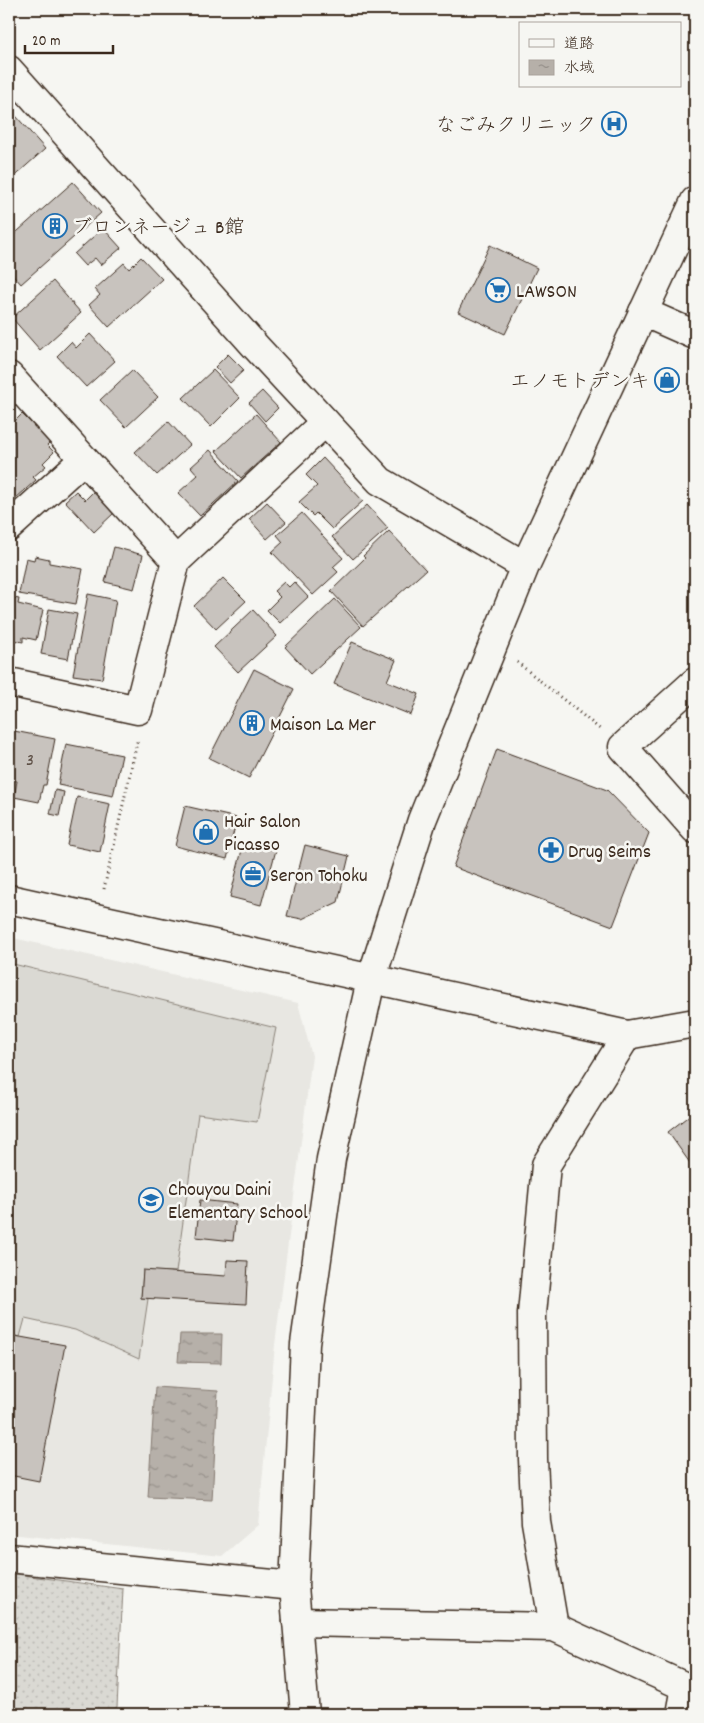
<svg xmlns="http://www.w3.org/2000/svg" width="704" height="1723" viewBox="0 0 704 1723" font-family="Dekko,'Klee One',sans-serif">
<defs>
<pattern id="grass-dots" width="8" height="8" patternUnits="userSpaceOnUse" patternTransform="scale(1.25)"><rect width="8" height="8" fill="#dad9d3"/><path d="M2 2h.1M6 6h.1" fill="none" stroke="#bcbab5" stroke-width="1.8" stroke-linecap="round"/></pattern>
<pattern id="water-ripples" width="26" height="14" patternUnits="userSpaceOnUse" patternTransform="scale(1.25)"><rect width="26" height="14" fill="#b6b0a9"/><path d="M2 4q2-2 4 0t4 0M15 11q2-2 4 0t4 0" fill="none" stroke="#958f89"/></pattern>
</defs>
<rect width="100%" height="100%" fill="#f6f6f2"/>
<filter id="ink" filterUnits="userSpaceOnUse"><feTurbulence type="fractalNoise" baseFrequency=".02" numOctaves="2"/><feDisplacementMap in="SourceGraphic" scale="10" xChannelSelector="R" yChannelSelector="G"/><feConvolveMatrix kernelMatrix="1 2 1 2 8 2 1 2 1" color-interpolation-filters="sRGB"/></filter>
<g filter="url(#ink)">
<path fill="#e8e7e2" d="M9 937 298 1003 312 1056 275 1345 258 1525 222 1556 9 1534Z"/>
<path fill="url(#grass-dots)" stroke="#8a8278" d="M9 1573 123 1589 117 1707 107 1714H9Z"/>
<path fill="#dad9d3" stroke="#8a8278" d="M9 963 276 1028 257 1122 198 1114 176 1272 143 1271 141 1298 148 1299 139 1359 75 1330 25 1319 20 1337 9 1335Z"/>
<path fill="url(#water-ripples)" stroke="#857a71" d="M180 1334H222L221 1363 178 1362Z
M155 1387 218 1391 212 1500 148 1497Z"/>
<path fill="#c8c3be" stroke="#3b2a1e" d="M16 116 45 149 9 181V122Z
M73 182 101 213 21 284 9 270V239Z
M103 228 121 248 101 265 95 258 85 266 74 254Z
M490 245 537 268 505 334 458 312Z
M141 257 162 279 109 327 89 305 100 295 95 289 124 263 129 269Z
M53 281 81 313 40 350 12 318Z
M90 334 115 361 86 387 57 356 71 342 76 348Z
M228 354 244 370 230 383 215 367Z
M132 370 158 397 126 427 100 400Z
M213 370 240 398 211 427 183 398Z
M262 391 278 408 265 421 249 403Z
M22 414 50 442 47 445 54 452 43 463 46 466 33 477 36 480 15 499 9 492V427Z
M256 414 281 442 241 478 216 451Z
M168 421 190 445 157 475 135 452Z
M210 450 238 481 200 516 178 493 198 475 191 467Z
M323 458 363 501 332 529 316 513 313 516 299 502 317 486 306 475Z
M95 490 115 512 94 532 65 501 76 491 85 500Z
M267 502 286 522 267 539 249 519Z
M367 505 388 528 353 559 332 537Z
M302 513 343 558 333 567 338 572 313 595 272 552 283 542 277 535Z
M389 531 426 570 363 626 331 591 365 558 363 556Z
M114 547 143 555 134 589 105 582Z
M35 556 49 559V563L83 569 76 604 19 594 26 558 34 560Z
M223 578 246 601 216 629 194 606Z
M284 582 289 587 294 582 308 597 280 623 267 610 280 597 274 591Z
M88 594 116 600 102 679 73 675Z
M9 597 19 599 18 604 43 610 36 640 23 637V642L9 639Z
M335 599 361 627 310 674 285 647Z
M49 609 77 614 68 659 41 654Z
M253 610 277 636 238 672 214 647Z
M352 642 396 660 387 681 419 694 411 715 334 684Z
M254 669 294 689 249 778 209 758Z
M9 730 55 739 46 785H43L39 802 14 797 17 781 9 780Z
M66 744 122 755 113 796 58 785Z
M497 749 607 790 649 833 613 926 453 867Z
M55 790 64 792 59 816 50 814Z
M77 797 110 804 100 852 67 845Z
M185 806 237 818 227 859 175 846Z
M244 842 276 850 261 905 230 897Z
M305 845 349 856 338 902 302 919 287 916Z
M695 1111V1159L690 1163 668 1132Z
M200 1200 237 1204 233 1241 196 1237Z
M227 1260 248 1261 246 1304 141 1298 143 1270 226 1276Z
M9 1335 65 1345 39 1481 9 1475Z"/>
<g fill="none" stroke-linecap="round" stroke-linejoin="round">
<defs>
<path id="minor" d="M643 312 695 335
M9 376 176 561
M9 527 84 459
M9 682 138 710 176 561 325 422
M695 682 623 747 695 829
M627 1035 546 1165 532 1314 533 1459 536 1522 554 1627 686 1687 681 1714
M297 1622 554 1627"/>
<path id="tertiary" d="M9 70 256 347 380 481 525 566
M9 899 627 1035 695 1023
M9 1558 294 1586
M305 1714 294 1586 305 1344 331 1159 371 980 422 820 525 566 695 201"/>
</defs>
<use href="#minor" stroke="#3b2a1e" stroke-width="31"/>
<use href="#tertiary" stroke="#3b2a1e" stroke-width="31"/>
<path stroke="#3b2a1e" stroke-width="3" stroke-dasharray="1 4" stroke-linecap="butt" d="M517 662 601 730
M104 889 138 738"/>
<use href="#minor" stroke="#f6f6f2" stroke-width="28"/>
<use href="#tertiary" stroke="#f6f6f2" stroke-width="28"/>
</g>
</g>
<defs>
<symbol id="hospital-ring" viewBox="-11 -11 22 22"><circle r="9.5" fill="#f6f6f2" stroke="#1f6fb2" stroke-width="1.5"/><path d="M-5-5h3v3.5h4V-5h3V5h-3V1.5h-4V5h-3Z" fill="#1f6fb2"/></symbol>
<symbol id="building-ring" viewBox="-11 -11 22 22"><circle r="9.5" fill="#f6f6f2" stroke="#1f6fb2" stroke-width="1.5"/><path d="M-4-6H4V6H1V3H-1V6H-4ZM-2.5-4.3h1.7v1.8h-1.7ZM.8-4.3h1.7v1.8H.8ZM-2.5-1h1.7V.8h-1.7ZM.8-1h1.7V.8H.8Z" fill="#1f6fb2"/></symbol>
<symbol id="supermarket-ring" viewBox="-11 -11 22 22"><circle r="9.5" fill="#f6f6f2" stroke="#1f6fb2" stroke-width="1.5"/><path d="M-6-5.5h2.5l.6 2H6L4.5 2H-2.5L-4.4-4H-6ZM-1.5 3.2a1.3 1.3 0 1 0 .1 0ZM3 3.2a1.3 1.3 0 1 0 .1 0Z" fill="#1f6fb2"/></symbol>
<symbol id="shop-ring" viewBox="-11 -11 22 22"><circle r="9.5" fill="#f6f6f2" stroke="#1f6fb2" stroke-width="1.5"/><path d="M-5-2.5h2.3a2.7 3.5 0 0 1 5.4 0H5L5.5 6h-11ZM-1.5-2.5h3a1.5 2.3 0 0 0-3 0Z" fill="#1f6fb2"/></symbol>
<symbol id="pharmacy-ring" viewBox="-11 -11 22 22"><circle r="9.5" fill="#f6f6f2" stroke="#1f6fb2" stroke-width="1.5"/><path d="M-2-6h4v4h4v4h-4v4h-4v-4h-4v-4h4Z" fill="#1f6fb2"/></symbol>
<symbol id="office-ring" viewBox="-11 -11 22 22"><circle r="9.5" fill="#f6f6f2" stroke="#1f6fb2" stroke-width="1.5"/><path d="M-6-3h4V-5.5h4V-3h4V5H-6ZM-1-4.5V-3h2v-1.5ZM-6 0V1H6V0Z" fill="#1f6fb2"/></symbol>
<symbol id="school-ring" viewBox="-11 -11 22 22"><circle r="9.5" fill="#f6f6f2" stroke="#1f6fb2" stroke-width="1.5"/><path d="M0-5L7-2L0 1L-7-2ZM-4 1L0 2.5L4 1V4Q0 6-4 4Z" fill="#1f6fb2"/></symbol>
</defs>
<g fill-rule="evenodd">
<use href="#hospital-ring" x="600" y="110" width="28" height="28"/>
<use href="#building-ring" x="41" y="212" width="28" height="28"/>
<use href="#supermarket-ring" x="484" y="276" width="28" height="28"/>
<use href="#shop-ring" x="653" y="366" width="28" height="28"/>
<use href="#building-ring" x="238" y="709" width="28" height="28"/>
<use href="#shop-ring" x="192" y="818" width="28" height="28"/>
<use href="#pharmacy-ring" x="537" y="836" width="28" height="28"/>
<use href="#office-ring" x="239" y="860" width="28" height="28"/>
<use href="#school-ring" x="137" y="1186" width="28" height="28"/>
</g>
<g text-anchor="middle" stroke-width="5" stroke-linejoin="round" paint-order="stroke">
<g font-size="18" fill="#5e5046">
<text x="30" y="765">3</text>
</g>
<g font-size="20" fill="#3b2a1e" stroke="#f6f6f2" text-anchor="start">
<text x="596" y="131" text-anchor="end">なごみクリニック</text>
<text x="72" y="233">ブロンネージュ B館</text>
<text x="516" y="297">LAWSON</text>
<text x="650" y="387" text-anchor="end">エノモトデンキ</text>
<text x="270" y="730">Maison La Mer</text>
<text x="224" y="827">Hair Salon<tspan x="224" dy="23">Picasso</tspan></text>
<text x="568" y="857">Drug Seims</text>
<text x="270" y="881">Seron Tohoku</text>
<text x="168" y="1195">Chouyou Daini<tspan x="168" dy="23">Elementary School</tspan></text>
</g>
</g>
<rect width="704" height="1723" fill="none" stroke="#f6f6f2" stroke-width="30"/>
<rect x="15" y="15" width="674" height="1693" fill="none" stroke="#3b2a1e" stroke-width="2" filter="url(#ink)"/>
<rect x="519" y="22" width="162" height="65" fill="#f6f6f2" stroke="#aba49d"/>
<rect x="529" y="39" width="25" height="8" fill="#f6f6f2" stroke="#aba49d"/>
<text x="564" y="48" font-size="15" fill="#3b2a1e">道路</text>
<rect x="529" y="60" width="25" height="15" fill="url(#water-ripples)" stroke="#aba49d"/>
<text x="564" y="72" font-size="15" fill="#3b2a1e">水域</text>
<path d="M25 45v8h88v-8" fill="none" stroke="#3b2a1e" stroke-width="2.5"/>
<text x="32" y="45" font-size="15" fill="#3b2a1e" stroke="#f6f6f2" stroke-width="4" paint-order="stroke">20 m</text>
</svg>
